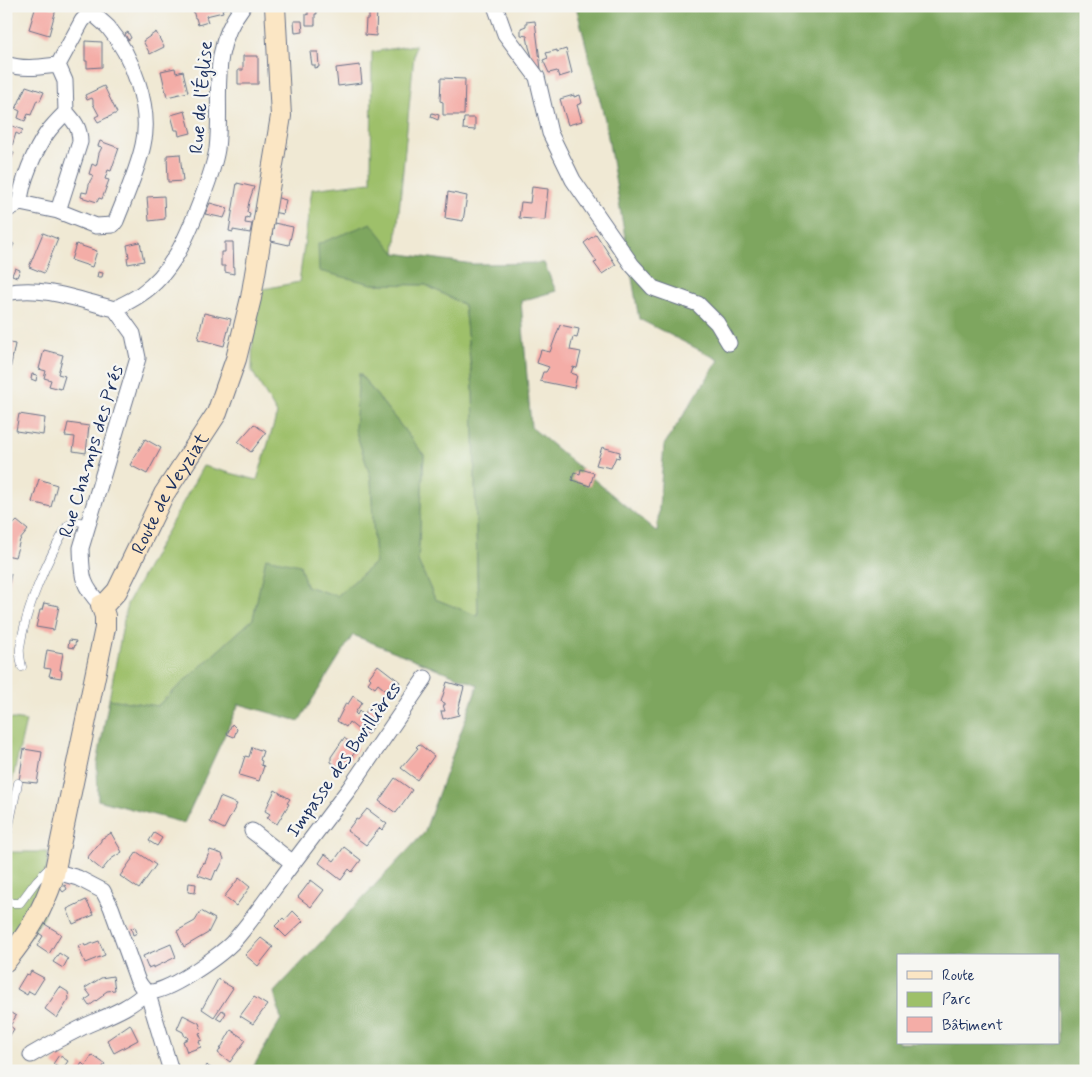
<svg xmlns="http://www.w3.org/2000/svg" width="1092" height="1077" viewBox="0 0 1092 1077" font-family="Mynerve,sans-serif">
<rect width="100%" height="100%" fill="#f6f6f2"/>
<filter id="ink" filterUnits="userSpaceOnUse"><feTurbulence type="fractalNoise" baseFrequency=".02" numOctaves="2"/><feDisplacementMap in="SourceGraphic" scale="10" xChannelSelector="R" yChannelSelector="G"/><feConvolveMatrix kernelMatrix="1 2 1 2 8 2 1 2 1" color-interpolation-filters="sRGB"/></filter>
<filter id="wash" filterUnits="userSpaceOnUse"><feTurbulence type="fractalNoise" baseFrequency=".0096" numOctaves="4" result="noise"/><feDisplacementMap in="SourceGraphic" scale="20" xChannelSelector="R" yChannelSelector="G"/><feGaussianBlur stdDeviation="1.12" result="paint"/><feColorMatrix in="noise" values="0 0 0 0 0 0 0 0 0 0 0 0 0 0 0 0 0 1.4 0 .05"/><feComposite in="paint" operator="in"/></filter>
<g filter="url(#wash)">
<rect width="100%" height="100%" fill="#f0e9d4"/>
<path fill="#9ec06a" stroke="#5c7864" d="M415 45 395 253 372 284 426 285 464 305 473 387 478 617 435 599 418 561 424 455 360 374 355 429 371 478 375 563 337 596 306 586 266 558 253 619 157 706 109 699 127 604 203 466 257 480 277 414 252 371 253 291 299 282 312 189 371 182 372 52Z
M6 718 26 721 6 808Z
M6 852H48L44 917 6 968Z"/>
<path fill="#7ea65e" stroke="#4c6a5e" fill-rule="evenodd" d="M576 6H1086V1071H251L281 1019 274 992 424 833 478 685 353 635 299 721 239 704 184 823 98 800 97 764 109 699 157 706 253 619 266 558 300 565 306 586 337 596 375 563 371 478 355 429 359 373 424 455 418 561 435 599 478 616 473 387 464 305 426 285 372 284 319 271 318 244 371 223 395 253 473 264 544 263 556 291 521 301 531 427 657 532 664 445 719 360 639 319 605 120ZM898 956H1058V1043H898Z"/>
<g id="blocks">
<path fill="#f4ada7" d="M36 6H46L56 9 49 35 29 29Z
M192 6H230L231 7 222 9 223 12 206 16 208 22 198 25 196 18H195Z
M308 6H316L317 14H315V25H306V14L308 15Z
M369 6H377L376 36 365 35 366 19H369Z
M294 21H302L303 32 295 33Z
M535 21 541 69 536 70 529 47 527 36 521 35V28L526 26V22Z
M128 32 131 38 128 40 125 34Z
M156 32 164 47 150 54 143 41Z
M85 41 102 42V67L87 68V61H85Z
M566 49 572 73 559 77 557 71 549 73 543 60 548 58 546 53 557 50V52Z
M310 52H318L319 67 315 68V65H312Z
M243 56H258V84H238V70H243Z
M360 65 362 83 338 86 336 68Z
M175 68 176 73 183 71 188 92 167 97 161 71Z
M441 78 465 79 464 115H443V102L440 101Z
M26 86 44 92 40 101 37 100 31 115 28 114 25 121 18 118 20 111 16 109Z
M104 86 117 113 98 122 95 117 99 115 93 104V100L92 98 87 100 85 95Z
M574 95V97L580 95 582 103 577 105 582 121 568 125 560 99Z
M185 111 191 133 179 136 178 130H175L171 115Z
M432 113 439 115 438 120 431 117Z
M464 118H475V130L463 129Z
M7 124 23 130 20 135 16 133 12 146 9 151 14 153 10 162 6 161Z
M100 141 119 148 111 171 108 170 105 179 109 180 102 199 99 198 97 202 81 197 82 192 87 193 90 181 92 178 93 175 89 174 92 164 96 166 97 163 99 153 102 147 98 146Z
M180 154 183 181 168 182 167 155Z
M237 183 254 187 249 202 247 212 250 213 249 218 246 217 245 223 252 224 250 233 233 230V232L229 231Z
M532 187 548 189 545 220 519 218 521 202 530 203Z
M448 192 467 196 463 221 445 218Z
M164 196 165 219 149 221 147 197Z
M275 197 286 200 283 214 272 212Z
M210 203 228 208 224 218 205 214Z
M274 223 293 227 289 245 271 241Z
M43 233 58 239 44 273 29 267Z
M596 234 616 265 602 274 594 263 597 262 584 243Z
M6 240 14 244 6 261Z
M140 242 144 261 128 264 127 258 129 257 127 245Z
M225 242H233L234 274 225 272V266H221V252H225Z
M76 244 97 251 92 267 71 260Z
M15 268 20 270 17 277 12 275Z
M98 272 103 273 102 277H97Z
M204 313 231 319 224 346 198 339Z
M560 325 579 329 577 338 573 337 570 350 581 352 577 368 573 367 571 373 577 375 574 388 540 381 543 372H546L549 367 537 363 541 350 550 352Z
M6 342 15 344 7 386H6Z
M44 350 63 355 58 374 65 376 61 389 49 386 51 380 44 378 46 371 39 369Z
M32 374 37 375 36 381 31 379Z
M19 414 45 418 43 435 16 431Z
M68 423 89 426 86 453 73 451 75 437 65 436Z
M254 424 266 433 251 452 238 442Z
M145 439 161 448 147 474 130 465Z
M602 447 620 452 619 458 616 457 611 468 596 465Z
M581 469 594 473 590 486 572 480 574 472 580 474Z
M39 479 57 485 51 507 32 502Z
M17 521 28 530 20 540 15 557 6 555 8 533 6 531Z
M6 573 11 574 7 594H6Z
M44 603 59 606 54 630 36 627 40 610H42Z
M69 640 76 641 74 648 68 647Z
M47 650 63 653 60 670 62 671 61 678 49 676 51 669 44 668Z
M378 665 400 682 390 694 378 684 375 688 368 683 371 679 369 677Z
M447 682 464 687 458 710 459 715 443 719 441 711H445L443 705H445V703L441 702Z
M353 696 362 702 355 713 357 715 359 711 364 715 369 707 378 712 373 720 376 722 368 734 365 733 364 734 349 722 346 727 337 721 346 703 348 704Z
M232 724 237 729 234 737 227 734Z
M344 738 358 748 342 770 331 762V757Z
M419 744 434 756 417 780 401 768 418 748 416 747Z
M252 747 263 751 260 760 262 761 261 765 264 766 259 781 239 775 245 756 249 757Z
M24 749 42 752 37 783 19 781Z
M395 778 412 790 396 813 379 801Z
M275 790 290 799 287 803 289 804 277 824 267 818 270 814 265 811Z
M220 797 237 804 224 829 210 822Z
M367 809 387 824 382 830 380 828 366 845 347 831 356 819 358 820Z
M111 833 122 852 111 859 102 870 87 858 101 841V839Z
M154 833 162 838 157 846 149 841Z
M344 847 361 860 352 872 349 869 341 880 319 863 325 854 334 861Z
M210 850 222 854 224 859 218 871 216 870 212 880 198 875 203 862 205 863Z
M137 852 156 865 139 889 120 876Z
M239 878 250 887 236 906 224 897Z
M311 880 324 890 311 907 298 897Z
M189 883 196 884 195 893 188 892Z
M65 885 67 889 63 892 60 888Z
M86 900 94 915 73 924 67 909Z
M201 911 215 919 208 933 184 947 177 931 195 921Z
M293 911 303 921 286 937 275 926 283 918 285 920Z
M43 923 61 934 49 954 37 946 43 936 37 932Z
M135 927 137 933 133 935 131 928Z
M261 938 273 947 258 966 245 955Z
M99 941 105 955 85 963 78 946 84 944 85 946Z
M171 944 176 957 153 968V966L148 968 143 956Z
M59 953 68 959 63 968 53 962Z
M31 971 44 978 34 994 29 991 27 995 17 989 26 974 29 975Z
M113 976 115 990 107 991 103 994 104 995 89 1006 85 1000 91 996 85 988 101 978Z
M218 979 233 988 214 1017 202 1009Z
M60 987 68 992 69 999 57 1018 45 1009Z
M254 997 267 1005 253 1024 240 1016Z
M6 1010 16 1016 10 1026 14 1029 9 1037 6 1036Z
M222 1010 226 1013 221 1021 216 1018Z
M183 1015 199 1023 202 1032 199 1033 202 1040 199 1041 201 1047 187 1052 183 1041 188 1039 187 1036 185 1037 183 1032 177 1029Z
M130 1024 138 1040 114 1053 107 1040Z
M231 1030 246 1040 230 1062 218 1053Z
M59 1055 68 1061 62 1070 53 1064Z
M92 1055 105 1064 100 1071H77L82 1063 85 1066Z
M207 1065 209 1067 216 1071H204Z
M130 1066 138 1071H127Z"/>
</g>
</g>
<g filter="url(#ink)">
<use href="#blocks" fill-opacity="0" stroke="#667087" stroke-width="1"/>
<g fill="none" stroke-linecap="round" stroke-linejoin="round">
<defs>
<path id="lane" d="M22 667C21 661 19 654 20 648 25 610 48 557 68 525L77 521 88 524
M6 840 18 783
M6 899 12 903H20L37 880 51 866"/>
<path id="street" d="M495 6 505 34 537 77 550 133 573 180 632 265 653 288 698 304 717 323 729 343
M6 64C23 70 41 67 58 65
M6 210 20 203C21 182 35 150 47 133 52 126 59 119 66 112L65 81 58 65 82 21 91 11C96 17 103 22 108 27 132 55 152 108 143 145 138 169 125 198 116 221L113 225 96 226 58 211 20 203
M58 211 80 142C80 128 75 122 66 112
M6 293C43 285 79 300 115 309
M115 309C123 304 133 300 141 294 172 273 187 237 200 203 207 185 214 168 217 149 223 96 207 53 243 6
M101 605C81 584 82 576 81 548L138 358 133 334 115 309
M293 863 349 789 425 678
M54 871 78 878 103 891 111 907 137 979C139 983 142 988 146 991 162 998 220 955 232 943 253 920 273 889 293 863L252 831
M31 1055C48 1045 65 1036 83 1027 104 1017 130 1009 147 991L171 1071"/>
<g id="secondary">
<path id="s1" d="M6 961C27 936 43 910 53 879L105 628V616L101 605 106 603 117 591 164 494 217 413 236 359 251 298 281 116 275 6"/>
</g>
</defs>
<use href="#lane" stroke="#667087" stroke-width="9"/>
<use href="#street" stroke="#667087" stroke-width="17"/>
<use href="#secondary" stroke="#667087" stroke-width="22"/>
<use href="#lane" stroke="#fff" stroke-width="8"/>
<use href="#street" stroke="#fff" stroke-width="15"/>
<use href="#secondary" stroke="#fbe6c4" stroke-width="20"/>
</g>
</g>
<g text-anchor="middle" stroke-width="4.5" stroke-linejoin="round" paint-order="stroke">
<g font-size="19" fill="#1b2f5e" stroke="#f6f6f2">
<text transform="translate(200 97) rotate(-85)" y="7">Rue de l'Église</text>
<text transform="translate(90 451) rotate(-73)" y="7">Rue Champs des Prés</text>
<text dy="7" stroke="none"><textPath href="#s1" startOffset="508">Route de Veyziat</textPath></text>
<text transform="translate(343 759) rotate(-55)" y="7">Impasse des Bovillières</text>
</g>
</g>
<rect width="1092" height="1077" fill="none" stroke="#f6f6f2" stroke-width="25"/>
<rect x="897" y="954" width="162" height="90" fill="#f6f6f2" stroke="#9ea6b7"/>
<rect x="907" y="971" width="25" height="8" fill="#fbe6c4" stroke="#9ea6b7"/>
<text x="942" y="980" font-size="15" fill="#1b2f5e">Route</text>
<rect x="907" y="992" width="25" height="15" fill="#9ec06a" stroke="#9ea6b7"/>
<text x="942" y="1004" font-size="15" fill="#1b2f5e">Parc</text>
<rect x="907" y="1017" width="25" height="15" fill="#f4ada7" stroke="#9ea6b7"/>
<text x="942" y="1030" font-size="15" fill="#1b2f5e">Bâtiment</text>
</svg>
